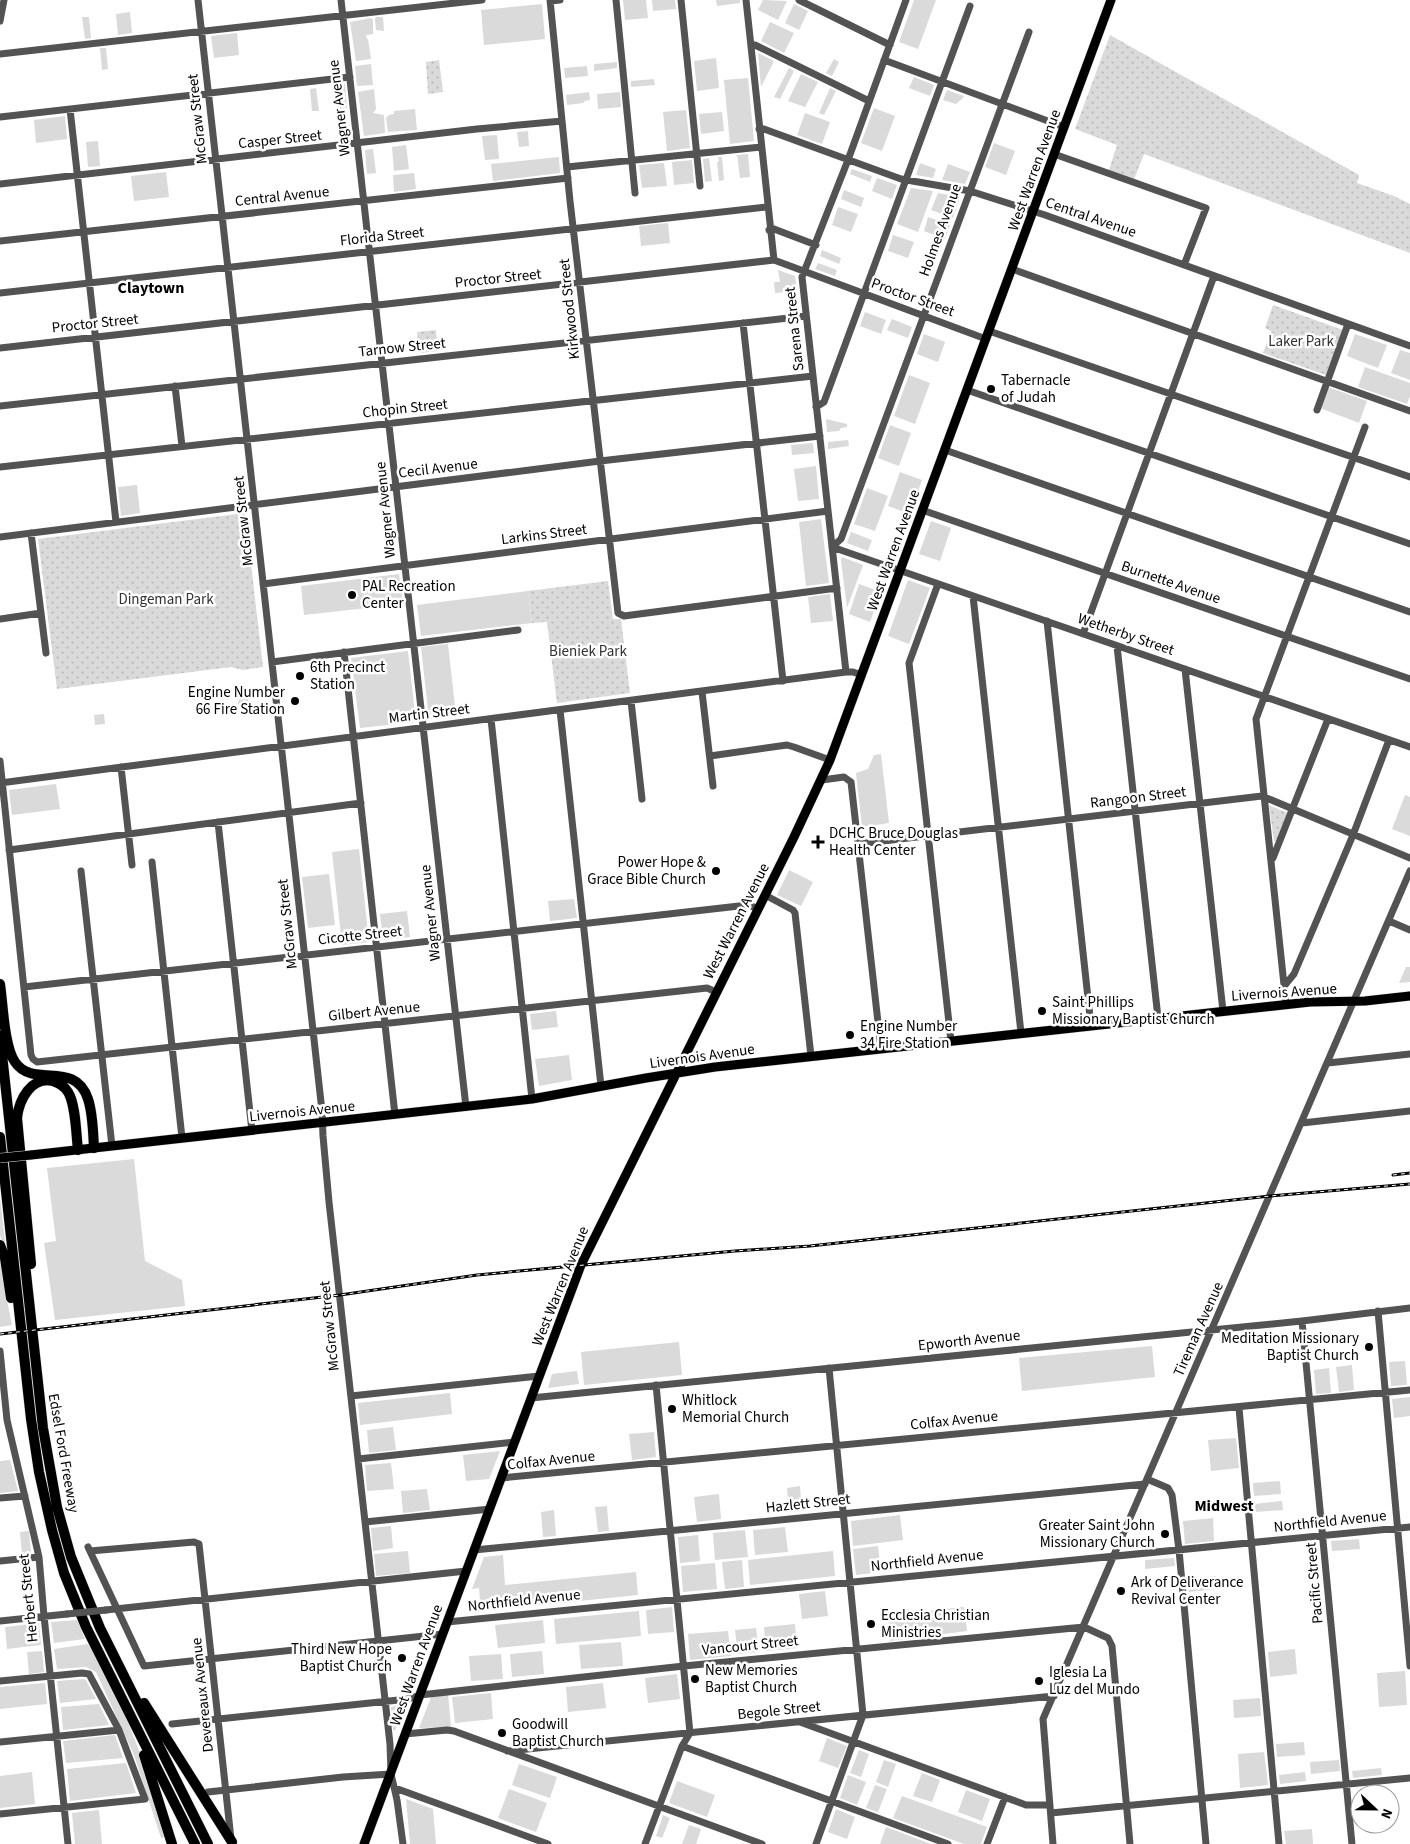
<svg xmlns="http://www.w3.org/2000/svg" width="1410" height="1844" viewBox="0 0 1410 1844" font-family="'Source Sans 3',sans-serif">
<defs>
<pattern id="park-dots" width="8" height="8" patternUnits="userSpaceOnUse" patternTransform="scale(1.25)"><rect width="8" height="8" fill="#dadada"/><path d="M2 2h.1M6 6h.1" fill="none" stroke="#b9b9b9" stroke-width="1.8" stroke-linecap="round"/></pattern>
</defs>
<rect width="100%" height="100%" fill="#fff"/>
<path fill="#dadada" d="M623 0H646L648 18 625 20Z
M652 0H675L676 9 653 11Z
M716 0H740V3L717 6Z
M763 0 787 1 778 20 758 10Z
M914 0H936L918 49 899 42Z
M542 4 545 39 484 45 481 10Z
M794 4 808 11 799 30 785 23Z
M130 12 132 33 118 35 116 14Z
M82 17H89L91 38 85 39Z
M376 17H383L384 31 376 30 375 19Z
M371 18 373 20V34L366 35 367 39H368L371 59 356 61 350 22Z
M770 22 794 33 784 53 761 41Z
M237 33 239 55 214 58 211 36Z
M100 48H106L108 69 102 70Z
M758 53 774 61 761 87Z
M716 58 719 88 697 91 694 61Z
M834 59 839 62 832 76 826 73Z
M617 62V68L594 71V64Z
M371 64 373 85 357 86 355 66Z
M587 66 588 76 565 78 564 68Z
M789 68 794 71 780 99 774 97Z
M801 74 818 82 805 107 788 101Z
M914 77 934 85 930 96 909 88Z
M748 78 754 141 730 144 724 80Z
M654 79 655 85 631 87V81Z
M345 84 347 108 338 109 336 90 338 89V85Z
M316 88 319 111H312L310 89Z
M830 88 836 91 824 115 819 113Z
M374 89 376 109 373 113 384 115 385 133 364 136 358 92Z
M947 90 964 96 962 99 956 104 943 100Z
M589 92 590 100 584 101V103L567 105 566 95Z
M620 92 621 107 598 109 597 94Z
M874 108 895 116 882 151 861 143Z
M415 109 417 130 388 132 386 118 389 115 394 114V111Z
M686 110 690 148 667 151 663 112Z
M722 112 724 131 701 134 699 114Z
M805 113 830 122 822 144 797 135Z
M65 116 67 139 36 143 34 120Z
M528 131 529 146 519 147 517 132Z
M497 135 499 159 485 160 482 136Z
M98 141 100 166 88 167 86 142Z
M994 143 1015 151 1006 175 985 167Z
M406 145 409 169 394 171 392 147Z
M373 149 376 173 367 174 365 150Z
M748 154 750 177 740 178 737 155Z
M559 157 560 173 493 181 491 164Z
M718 157H722L724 180 719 181 717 162 719 161Z
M709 158 712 181 705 182 703 159Z
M692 160 694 183 674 185 672 162Z
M664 163 667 186 642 188 639 165Z
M920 163 936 169 933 178 916 175Z
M948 164 970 172 965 184 942 180Z
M852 169 872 176 870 182 850 174Z
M166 172 169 197 134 201 131 176Z
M414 173 416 189 394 192 393 175Z
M877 178 897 185 892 199 872 191Z
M911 188 933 191 918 232 897 224Z
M844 190 864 198 861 207 841 199Z
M938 193 960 197 953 218 931 210Z
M838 207 858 214 851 232 832 225Z
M928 217 950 225 945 239 924 231Z
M668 223 670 243 641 246 639 226Z
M893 235 914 242 908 258 888 251Z
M822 250 841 258 839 264 820 256Z
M818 263 837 270 835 276 815 269Z
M778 270 795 276 797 291 775 293 774 282H780Z
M865 312 886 320 881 334 860 326Z
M892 319 912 327 908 338 887 330Z
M924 334 945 342 938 362 917 354Z
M1355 334 1387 345 1378 368 1347 356Z
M1400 350 1410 353V380L1391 373Z
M1365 367 1410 383V396L1407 404 1358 387Z
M909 375 930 383 915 424 894 416Z
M1328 387 1367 401 1359 423 1320 408Z
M826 419 847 424V427L841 428 839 431 827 432Z
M890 425 911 433 899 466 878 458Z
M848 440 849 446 828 449V442Z
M813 443 814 453 792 455 791 445Z
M816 466 819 499 798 501 794 469Z
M900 472 922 480 910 514 888 506Z
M137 485 140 513 121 516 118 487Z
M867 488 888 496 875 531 854 524Z
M821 519 829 583 806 586 799 522Z
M931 521 951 528 940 561 919 554Z
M851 532 872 540 868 551 847 543Z
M842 557 863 565 847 608 841 560Z
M399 574 403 604 304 615 301 586Z
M908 580 930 588 909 644 888 636Z
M859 584 881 592 870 622 849 614Z
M528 591 532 623 421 636 417 605Z
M830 594 833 621 811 623 808 597Z
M448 644 456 715 429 719 421 647Z
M408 651 416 722 360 728 351 658Z
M104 714 105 724 95 725 94 715Z
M881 754 889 823 862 827 856 773 868 769 874 755Z
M56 784 60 809 12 815 9 790Z
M1405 795 1410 797V836L1392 829Z
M359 849 369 942 342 945 332 852Z
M789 870 813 882 801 906 777 895Z
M329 874 335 925 308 928 302 877Z
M574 899 577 918 550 921 548 901Z
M407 911 410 937 383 940 380 914Z
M1406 967H1410V982L1399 983Z
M556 1011 558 1027 532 1030 530 1014Z
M569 1055 572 1080 539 1086 535 1059Z
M134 1159 145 1261 182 1280 185 1306 55 1320 44 1243 56 1241 47 1168Z
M0 1197 6 1250H5L0 1235Z
M0 1255 4 1275H2L12 1325 0 1327Z
M679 1342 682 1375 584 1385 581 1352Z
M1152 1346 1155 1377 1022 1391 1019 1358Z
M1405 1361 1407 1385 1391 1386 1389 1362Z
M1352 1365 1354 1390 1339 1392 1336 1367Z
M1329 1368 1331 1393 1316 1394 1314 1370Z
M577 1371 579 1384 548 1388 552 1374Z
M450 1393 452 1414 360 1425 358 1403Z
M1410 1397V1416L1394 1418 1392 1399Z
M393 1427 396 1450 369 1453 367 1430Z
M654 1432 656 1457 632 1460 629 1434Z
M1236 1438 1239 1468 1211 1471 1208 1440Z
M500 1451 489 1479 466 1481 463 1455Z
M10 1460 18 1491 0 1493V1461Z
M391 1463 394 1489 367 1491 365 1465Z
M1280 1481 1281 1494 1254 1496 1253 1483Z
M800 1486 802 1511 789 1512 787 1488Z
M427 1489 430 1510 403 1513 401 1491Z
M719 1494 721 1519 697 1522 694 1497Z
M1282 1501 1283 1510 1255 1512V1504Z
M607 1506 609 1531 598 1532 595 1507Z
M554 1510 556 1536 543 1537 541 1512Z
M900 1515 903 1540 853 1546 851 1521Z
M1213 1518 1214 1541 1185 1544 1183 1521Z
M391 1526 393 1548 373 1551 371 1528Z
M785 1527 788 1552 755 1555 753 1530Z
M745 1530 748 1557 715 1560 713 1533Z
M29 1531 31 1553 22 1554 20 1532Z
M698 1535 700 1561 680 1563 678 1537Z
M1359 1539 1360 1549 1332 1551 1331 1541Z
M878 1546 881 1572 856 1575 853 1549Z
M408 1551 410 1573 376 1576 374 1554Z
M833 1551 835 1576 750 1585 748 1560Z
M503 1555 505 1585 636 1572 638 1595 481 1611 479 1588 472 1589 484 1557Z
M1174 1558 1175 1566 1145 1569V1560Z
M742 1560 744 1587 725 1589 722 1562Z
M715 1563 717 1589 683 1592 681 1566Z
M1216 1576 1217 1589 1189 1592 1188 1579Z
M825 1591 828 1616 802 1619 799 1594Z
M672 1607 674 1632 648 1634 646 1610Z
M964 1607 967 1631 890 1641 888 1615Z
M639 1611 641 1636 556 1644 554 1619Z
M77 1620 85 1639 54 1643 51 1622Z
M543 1620 545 1643 498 1648 495 1625Z
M39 1623 41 1645 7 1649 5 1627Z
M795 1624 797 1648 766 1651 764 1627Z
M756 1628 759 1652 738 1654 735 1630Z
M728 1631 731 1656 690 1660 688 1634Z
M621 1642 623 1666 581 1669 579 1645Z
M88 1644C125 1703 148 1770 166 1837L161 1838 134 1755 96 1672 86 1667 57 1669 54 1649Z
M1295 1649 1297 1674 1270 1677 1268 1652Z
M42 1651 44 1672 29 1674 27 1652Z
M542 1651 544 1674 512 1677 510 1654Z
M501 1654 503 1679 471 1681 469 1656Z
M1405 1671 1407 1705 1379 1707 1377 1673Z
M677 1674 680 1699 648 1703 645 1678Z
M84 1679 86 1680 96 1699 60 1703 57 1681Z
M45 1683 47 1704 0 1709V1687Z
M603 1683 606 1708 568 1712 566 1687Z
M491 1693 493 1719 455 1723 452 1697Z
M448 1694 451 1727 419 1728 432 1695Z
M1260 1698 1261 1716 1234 1718 1233 1700Z
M99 1704 109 1725 63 1730 61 1707Z
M405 1705 395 1731 393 1730 391 1707Z
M115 1735 123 1758 66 1763 63 1741Z
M827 1738 847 1746 838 1768 819 1761Z
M1304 1742 1305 1755 1277 1757 1276 1744Z
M859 1750 869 1754 861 1777 850 1773Z
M1264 1752 1268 1785 1240 1788 1238 1754Z
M884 1760 896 1764 888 1787 876 1782Z
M1339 1760 1340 1771 1311 1774 1310 1762Z
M126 1763 136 1793 70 1801 67 1769Z
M519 1764 557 1777 550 1798 512 1785Z
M1381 1768 1382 1775 1353 1778 1352 1771Z
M32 1772 35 1804 0 1808V1776Z
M1305 1772 1306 1781 1280 1784 1279 1775Z
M922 1773 940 1780 932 1802 913 1796Z
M848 1775 866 1782 857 1805 840 1798Z
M677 1781 715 1795 707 1817 669 1803Z
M875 1785 887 1789 878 1812 866 1808Z
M509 1789 547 1803 536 1832 498 1818Z
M966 1790 990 1799 982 1821 958 1812Z
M902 1796 987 1827 981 1844H964L893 1818Z
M406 1799 433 1809 436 1844H410Z
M836 1809 855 1817 847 1839 828 1832Z
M99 1810 102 1844H75L72 1813Z
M663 1815 670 1818 662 1838 656 1836Z
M689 1825 701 1829 696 1844H682Z
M886 1827 931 1844H880Z
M1312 1829 1313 1844H1286L1284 1831Z"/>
<path fill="url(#park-dots)" d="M1110 35 1359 175 1357 183 1394 196 1410 204V253L1144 154 1133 182 1108 173 1117 145 1075 129Z
M439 60 443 92 428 94 426 62Z
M1273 305 1343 330 1326 375 1263 353 1271 331 1265 328Z
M436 330 438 351 419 353 417 332Z
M245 513 263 667 243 670 231 667 57 689 38 539Z
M608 581 613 619H621L630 693 557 703 547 622 532 623 528 591Z
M247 689 249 706 238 704 239 697 237 690Z
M1269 805 1287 813 1276 841H1274Z"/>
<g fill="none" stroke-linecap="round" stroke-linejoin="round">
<defs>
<path id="major" d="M31 1155 532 1099 646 1078 715 1067 1310 1002 1365 1001 1410 996
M364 1844 581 1265 794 837 830 760 1111 0"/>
<path id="highway" d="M0 984C3 1004 4 1046 15 1062 33 1089 75 1059 88 1099 93 1114 93 1132 94 1148
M0 1036 43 1428 57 1507 71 1557 100 1628 208 1844
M0 1137 31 1419 39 1472 52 1530 64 1573 86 1627 195 1844
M0 1245 5 1258 11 1298
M31 1264 17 1118C19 1100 31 1076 53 1081 59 1083 65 1087 68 1092 76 1105 76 1134 78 1150
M144 1703 232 1842
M144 1755 172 1844"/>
</defs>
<use href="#major" stroke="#dbdbdb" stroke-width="10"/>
<use href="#highway" stroke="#dbdbdb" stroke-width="11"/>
<path stroke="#535353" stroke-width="7" d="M198 0 322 1111 323 1136 329 1202 390 1744 391 1774 397 1800 403 1844
M341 0 466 1107
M550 0 570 201 618 613 624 616 837 588
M616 0 635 193
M681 0 700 186
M746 0 774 260
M799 0 890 45
M551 1 560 0
M0 21 4 0
M751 45H755L869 101
M0 54 482 0
M884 60 1064 127
M70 109 116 522
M0 117 350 77
M759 129H764L901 179 970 191 1045 215 1410 346
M1054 154 1206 208 1184 265
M567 167 761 147
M0 184 477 129 562 121
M769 230 774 229 816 245
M0 241 568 178
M1012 269 1410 411
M0 293 767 207
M743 323 783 681
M989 331 1410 477
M0 348 774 260 986 339
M175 386 182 446
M967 390 1410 544
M0 406 806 316
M816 407 824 402 970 6
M1317 410 1348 324
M945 450 1410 612
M0 467 813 376
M922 510 1410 679
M31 533 46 653
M0 537 600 461 820 436
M832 547 1410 747
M832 547 841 539 1029 32
M263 584 828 511
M938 584 909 663 951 1041
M973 596 1021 1033
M0 619 41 613
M1047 621 1091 1026
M1083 634 1214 276
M1117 646 1158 1018
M344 652 395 1115
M272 662 518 630
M1185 669 1223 1011
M846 672 802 277 848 160 906 0
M702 692 713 786
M631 701 642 799
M560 710 601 1086
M491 719 532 1099
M710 756 787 745 794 747 830 760
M0 761 31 1055 33 1059 37 1062 707 988 716 992
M121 767 132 865
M822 780 844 777 851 782 881 1049
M0 783 846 672H853L862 675
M218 822 252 1131
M858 844 1262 796 1410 858
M9 850 361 803
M1273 858 1328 719
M152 862 182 1138
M81 871 112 1146
M765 895 793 910 795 913 811 1056
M1389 921 1410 930
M1285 985 1294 974 1353 835 1389 740
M24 987 739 906 749 905 758 909
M1286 1004 1256 719 1365 427
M1328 1063 1410 1054
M1302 1123 1410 1111
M1378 1311 1410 1666
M1302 1321 1352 1844
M0 1351 7 1420 39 1557 44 1616 68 1844
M351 1396 539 1376
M531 1398 1302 1321 1410 1308
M1239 1408 1279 1844
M358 1459 515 1442
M501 1478 1410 1390
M1147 1479 1168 1488 1172 1495 1179 1550 1206 1844
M0 1498 25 1496
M365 1522 490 1509
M88 1547 144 1666 443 1634
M474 1550 1145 1484
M90 1551 194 1542 199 1544 231 1839
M0 1561 39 1557
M106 1610 466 1571
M0 1621 67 1614
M447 1622 1410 1527
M0 1681 82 1673 89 1674 119 1730 145 1799 0 1814
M800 1722 1026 1805H1050
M172 1724 408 1699 420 1695 684 1666 1084 1627 1108 1638 1112 1646 1130 1844
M405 1734 447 1730 454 1731 762 1844
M0 1742 119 1730
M682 1746 948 1844
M507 1751 1054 1696
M395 1788 548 1844
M208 1792 343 1777 391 1774
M1051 1813 1410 1778
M645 1844 682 1746 690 1733 656 1385
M816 1844 863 1715 829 1368
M987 1844 1005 1797
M1053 1844 1043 1719 1410 871"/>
<use href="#major" stroke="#000" stroke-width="9"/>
<use href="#highway" stroke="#000" stroke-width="10"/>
<defs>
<path id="rail" d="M1393 1175 1410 1173
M0 1334 340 1295 477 1275 735 1251 810 1246 1270 1196 1410 1184"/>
</defs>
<use href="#rail" stroke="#000" stroke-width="3"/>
<use href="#rail" stroke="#fff" stroke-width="1" stroke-dasharray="4" stroke-linecap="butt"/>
<defs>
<path id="major-bridge" d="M0 1158 31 1155"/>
</defs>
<use href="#major-bridge" stroke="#dbdbdb" stroke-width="10" stroke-linecap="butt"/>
<path stroke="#535353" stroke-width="7" d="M67 1614 106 1610"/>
<use href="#major-bridge" stroke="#000" stroke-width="9"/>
</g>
<g fill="#000" stroke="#fff" stroke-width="2">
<circle cx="991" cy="389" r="5"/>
<circle cx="352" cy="595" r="5"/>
<circle cx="300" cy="676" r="5"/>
<circle cx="295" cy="701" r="5"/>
<path d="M815.5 834.5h5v5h5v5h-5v5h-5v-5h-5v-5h5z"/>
<circle cx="716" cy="871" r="5"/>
<circle cx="1042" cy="1011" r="5"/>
<circle cx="850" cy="1035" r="5"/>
<circle cx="1369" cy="1347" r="5"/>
<circle cx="672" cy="1409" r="5"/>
<circle cx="1165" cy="1534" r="5"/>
<circle cx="1121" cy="1591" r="5"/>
<circle cx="871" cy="1624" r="5"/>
<circle cx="402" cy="1658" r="5"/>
<circle cx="695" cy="1679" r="5"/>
<circle cx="1039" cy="1681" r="5"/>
<circle cx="502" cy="1733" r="5"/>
</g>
<g text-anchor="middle" stroke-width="5" stroke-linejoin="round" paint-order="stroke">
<g font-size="15" fill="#000" stroke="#fff">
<text transform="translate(339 108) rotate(-97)" y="5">Wagner Avenue</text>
<text transform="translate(197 119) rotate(-96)" y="5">McGraw Street</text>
<text transform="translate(280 139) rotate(-6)" y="5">Casper Street</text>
<text transform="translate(1034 170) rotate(-70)" y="5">West Warren Avenue</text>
<text transform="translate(282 196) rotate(-6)" y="5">Central Avenue</text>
<text transform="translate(1091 217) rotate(19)" y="5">Central Avenue</text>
<text transform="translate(940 230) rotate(-70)" y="5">Holmes Avenue</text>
<text transform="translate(382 236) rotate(-6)" y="5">Florida Street</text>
<text transform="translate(498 278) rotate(-6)" y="5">Proctor Street</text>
<text transform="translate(913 297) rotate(20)" y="5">Proctor Street</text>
<text transform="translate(569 309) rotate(-96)" y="5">Kirkwood Street</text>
<text transform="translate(95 323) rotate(-6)" y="5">Proctor Street</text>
<text transform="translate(794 329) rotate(-96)" y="5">Sarena Street</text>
<text transform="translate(402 347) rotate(-6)" y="5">Tarnow Street</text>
<text transform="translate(405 408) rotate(-6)" y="5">Chopin Street</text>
<text transform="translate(438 468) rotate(-7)" y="5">Cecil Avenue</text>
<text transform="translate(385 510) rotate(-96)" y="5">Wagner Avenue</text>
<text transform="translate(243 521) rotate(-96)" y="5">McGraw Street</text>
<text transform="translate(544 534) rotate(-7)" y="5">Larkins Street</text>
<text transform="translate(893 550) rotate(-70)" y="5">West Warren Avenue</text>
<text transform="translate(1171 582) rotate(19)" y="5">Burnette Avenue</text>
<text transform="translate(1126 634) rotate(19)" y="5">Wetherby Street</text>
<text transform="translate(429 713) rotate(-7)" y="5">Martin Street</text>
<text transform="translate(1138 797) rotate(-7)" y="5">Rangoon Street</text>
<text transform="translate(430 913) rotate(-96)" y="5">Wagner Avenue</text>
<text transform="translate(736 921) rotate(-63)" y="5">West Warren Avenue</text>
<text transform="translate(287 924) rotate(-96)" y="5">McGraw Street</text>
<text transform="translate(360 935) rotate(-6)" y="5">Cicotte Street</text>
<text transform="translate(1284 992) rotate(-4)" y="5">Livernois Avenue</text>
<text transform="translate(374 1011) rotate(-6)" y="5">Gilbert Avenue</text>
<text transform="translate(702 1056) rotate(-8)" y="5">Livernois Avenue</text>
<text transform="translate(302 1111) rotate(-6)" y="5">Livernois Avenue</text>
<text transform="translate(560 1286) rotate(-68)" y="5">West Warren Avenue</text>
<text transform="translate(329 1326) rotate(-96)" y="5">McGraw Street</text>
<text transform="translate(1198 1329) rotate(-66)" y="5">Tireman Avenue</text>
<text transform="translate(969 1340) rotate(-6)" y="5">Epworth Avenue</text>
<text transform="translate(954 1420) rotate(-6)" y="5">Colfax Avenue</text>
<text transform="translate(64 1453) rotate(80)" y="5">Edsel Ford Freeway</text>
<text transform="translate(551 1460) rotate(-6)" y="5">Colfax Avenue</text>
<text transform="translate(808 1503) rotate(-6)" y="5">Hazlett Street</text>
<text transform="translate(1330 1521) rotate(-6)" y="5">Northfield Avenue</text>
<text transform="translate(927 1560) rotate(-6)" y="5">Northfield Avenue</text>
<text transform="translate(1314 1583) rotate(-95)" y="5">Pacific Street</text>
<text transform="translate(28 1598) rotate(-96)" y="5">Herbert Street</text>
<text transform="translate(524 1600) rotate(-6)" y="5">Northfield Avenue</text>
<text transform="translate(750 1645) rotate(-6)" y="5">Vancourt Street</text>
<text transform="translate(416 1665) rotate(-70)" y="5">West Warren Avenue</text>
<text transform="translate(202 1695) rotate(-96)" y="5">Devereaux Avenue</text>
<text transform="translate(779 1710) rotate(-6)" y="5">Begole Street</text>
</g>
<g font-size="15" fill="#313131" stroke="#fff">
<text x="1301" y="346">Laker Park</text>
<text x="166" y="604">Dingeman Park</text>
<text x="588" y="656">Bieniek Park</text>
</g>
<g font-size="15" fill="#000" stroke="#fff" text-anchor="start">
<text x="1001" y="385">Tabernacle<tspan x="1001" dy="17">of Judah</tspan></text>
<text x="362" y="591">PAL Recreation<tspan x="362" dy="17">Center</tspan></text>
<text x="310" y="672">6th Precinct<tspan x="310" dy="17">Station</tspan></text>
<text x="285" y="697" text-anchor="end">Engine Number<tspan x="285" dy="17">66 Fire Station</tspan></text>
<text x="829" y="838">DCHC Bruce Douglas<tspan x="829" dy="17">Health Center</tspan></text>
<text x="706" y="867" text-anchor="end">Power Hope &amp;<tspan x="706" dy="17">Grace Bible Church</tspan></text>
<text x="1052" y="1007">Saint Phillips<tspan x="1052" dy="17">Missionary Baptist Church</tspan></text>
<text x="860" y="1031">Engine Number<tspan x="860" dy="17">34 Fire Station</tspan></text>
<text x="1359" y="1343" text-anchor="end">Meditation Missionary<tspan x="1359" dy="17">Baptist Church</tspan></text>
<text x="682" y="1405">Whitlock<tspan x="682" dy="17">Memorial Church</tspan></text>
<text x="1155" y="1530" text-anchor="end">Greater Saint John<tspan x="1155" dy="17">Missionary Church</tspan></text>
<text x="1131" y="1587">Ark of Deliverance<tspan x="1131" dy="17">Revival Center</tspan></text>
<text x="881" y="1620">Ecclesia Christian<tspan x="881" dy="17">Ministries</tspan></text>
<text x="392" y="1654" text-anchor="end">Third New Hope<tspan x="392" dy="17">Baptist Church</tspan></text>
<text x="705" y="1675">New Memories<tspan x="705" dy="17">Baptist Church</tspan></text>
<text x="1049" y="1677">Iglesia La<tspan x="1049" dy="17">Luz del Mundo</tspan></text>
<text x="512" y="1729">Goodwill<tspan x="512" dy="17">Baptist Church</tspan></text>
</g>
<g font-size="16" font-weight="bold" fill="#000" stroke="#fff">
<text x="151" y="293">Claytown</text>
<text x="1224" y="1511">Midwest</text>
</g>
</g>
<g transform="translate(1375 1809) rotate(112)"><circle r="24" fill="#ffffff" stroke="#999999"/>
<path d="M0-4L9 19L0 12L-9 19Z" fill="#000000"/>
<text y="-8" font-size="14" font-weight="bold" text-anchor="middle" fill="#000000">N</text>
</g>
</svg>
